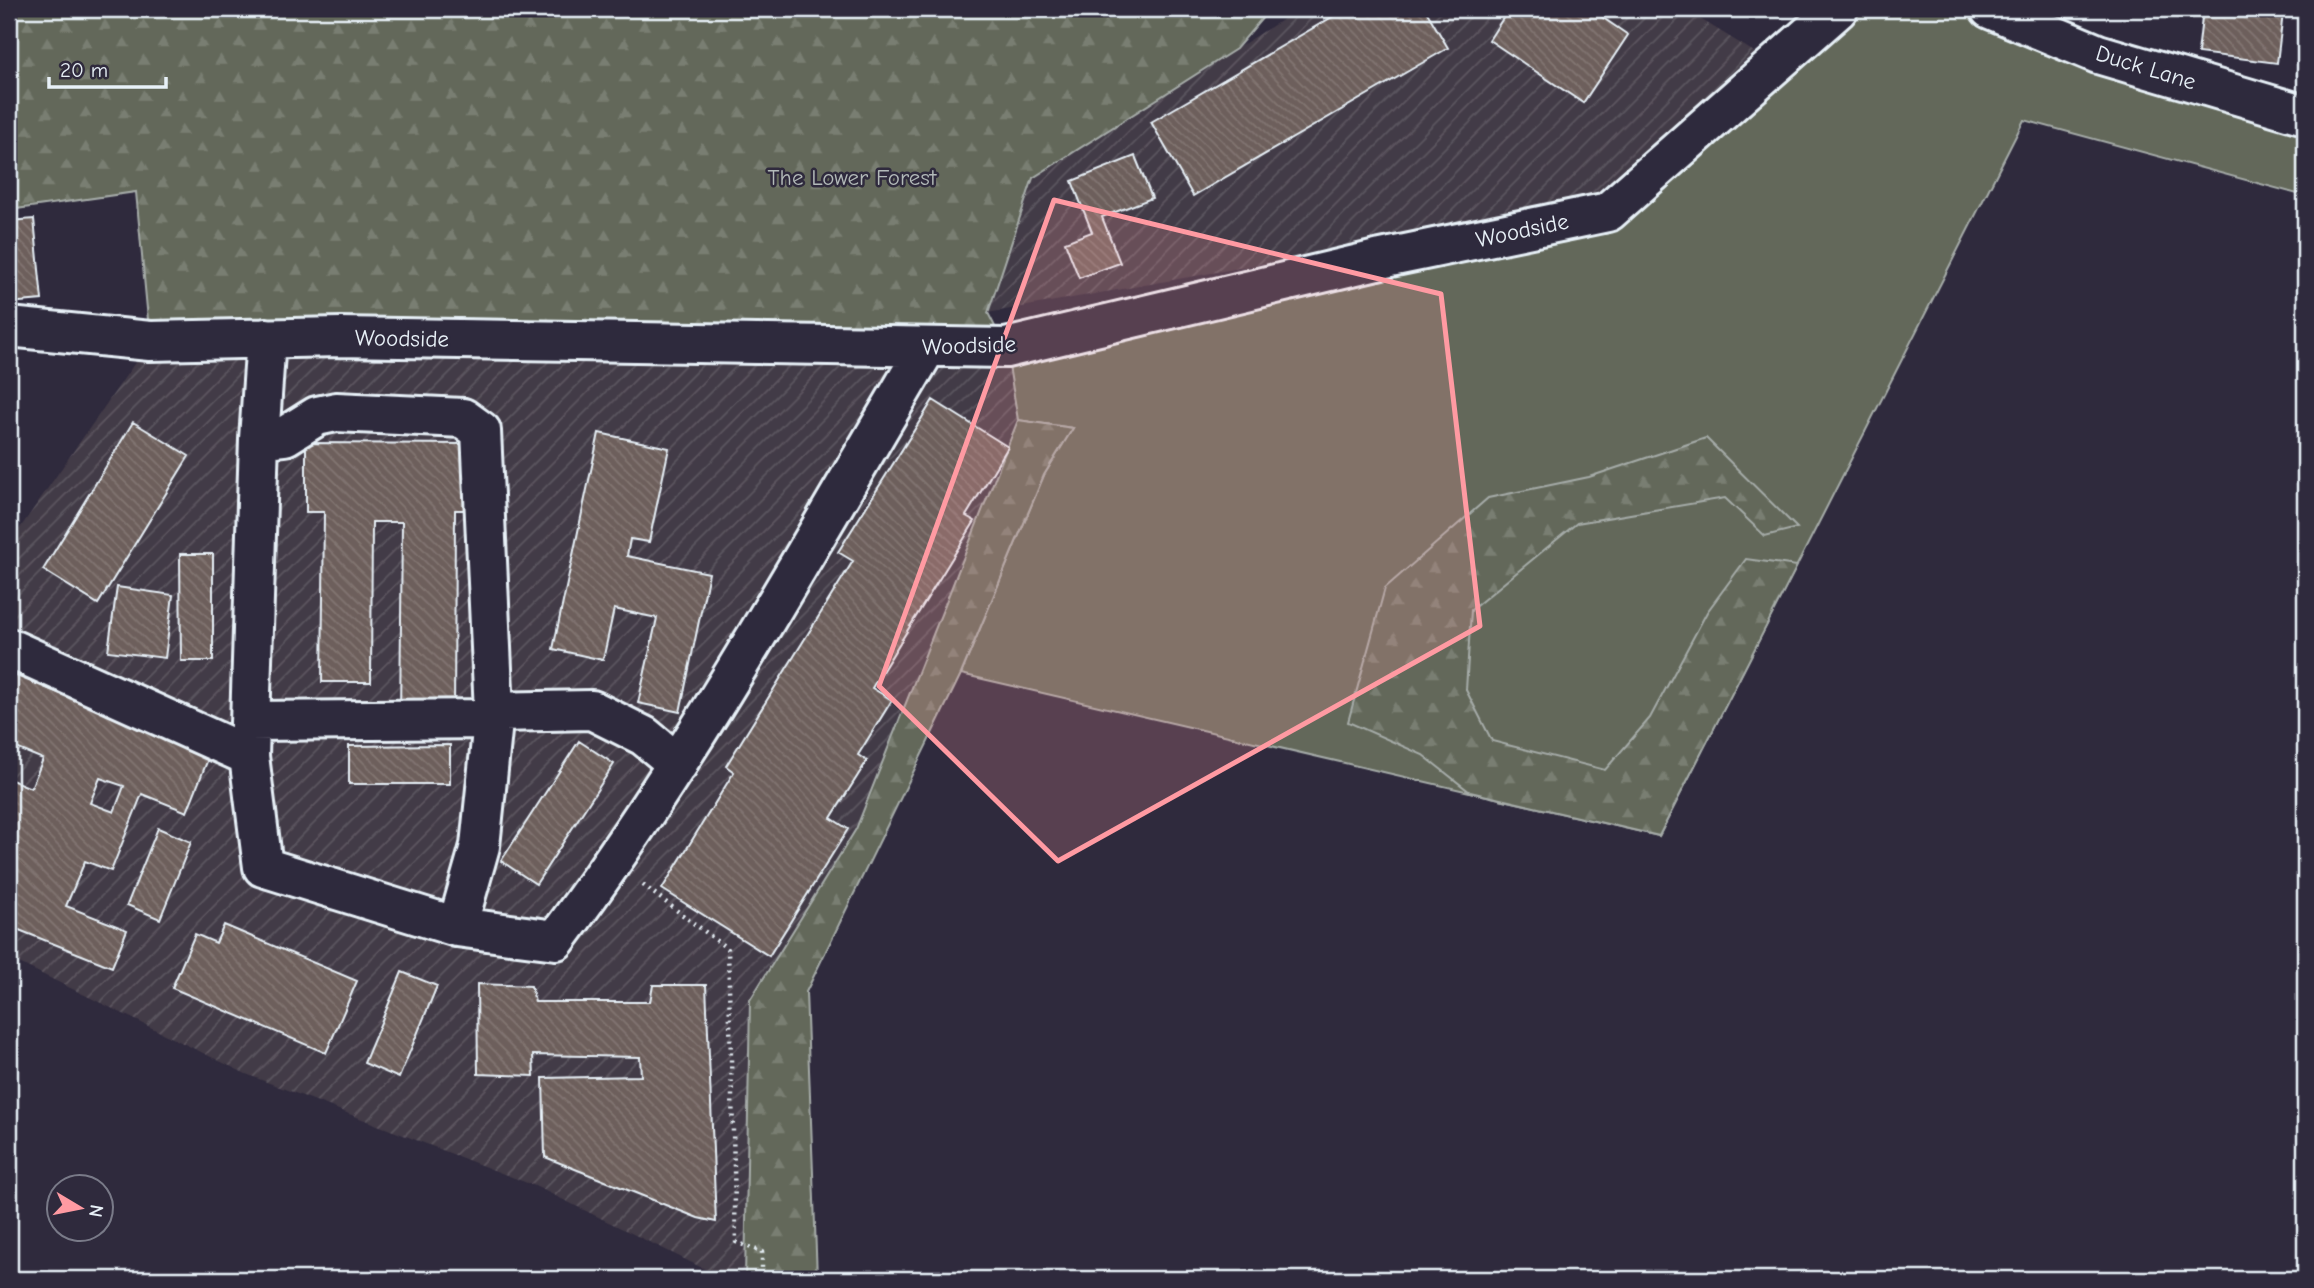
<svg xmlns="http://www.w3.org/2000/svg" width="2314" height="1288" viewBox="0 0 2314 1288" font-family="'Comic Neue',sans-serif">
<defs>
<pattern id="industrial-furrows" width="10" height="10" patternUnits="userSpaceOnUse" patternTransform="scale(1.75)"><rect width="10" height="10" fill="#423a46"/><path d="M-1 1l2-2M0 10L10 0M9 11l2-2" fill="none" stroke="#5d5761"/></pattern>
<pattern id="forest-firs" width="22" height="20" patternUnits="userSpaceOnUse" patternTransform="scale(1.75)"><rect width="22" height="20" fill="#63685a"/><path d="M5 1l3.5 6h-7zM16 11l3.5 6h-7z" fill="#797e72"/></pattern>
<pattern id="building-back-hatch" width="6" height="6" patternUnits="userSpaceOnUse" patternTransform="scale(1.75)"><rect width="6" height="6" fill="#6d5f5b"/><path d="M-1 5l2 2M0 0l6 6M5-1l2 2" fill="none" stroke="#827673"/></pattern>
</defs>
<rect width="100%" height="100%" fill="#2f2a3d"/>
<filter id="ink" filterUnits="userSpaceOnUse"><feTurbulence type="fractalNoise" baseFrequency=".0143" numOctaves="2"/><feDisplacementMap in="SourceGraphic" scale="14" xChannelSelector="R" yChannelSelector="G"/><feConvolveMatrix kernelMatrix="1 2 1 2 8 2 1 2 1" color-interpolation-filters="sRGB"/></filter>
<g filter="url(#ink)">
<path fill="url(#industrial-furrows)" d="M1299 9H1684L1764 58 1596 204 988 313 1033 178Z
M150 341 1006 348 1018 420 856 829 750 1000 745 1279H725L535 1186 246 1074 9 958V544Z"/>
<path fill="#63685a" stroke="#a6aca9" stroke-width="2" d="M1838 9H1990L2305 115V196L2024 120 1659 836 961 674 1044 475 1073 428 1018 420 1006 348 1608 211Z"/>
<path fill="url(#forest-firs)" stroke="#a6aca9" stroke-width="2" d="M9 9H1270L1236 49 1033 178 988 313 1006 348 150 341 136 192 9 210Z
M1018 420 1073 428 1044 475 961 674 806 992 817 1277 820 1279H745L750 1000 856 829Z
M1706 438 1797 528 1765 536 1725 498 1577 523 1471 610 1466 690 1492 741 1605 770 1650 718 1707 612 1746 559 1797 566 1659 836 1470 792 1423 755 1348 722 1385 588 1488 498 1589 477Z"/>
<path fill="url(#building-back-hatch)" stroke="#e8f1f8" stroke-width="2" fill-rule="evenodd" d="M1346 9H1425L1448 48 1193 196 1151 122Z
M1509 9H1590L1628 35 1583 103 1489 40Z
M2203 9 2283 13 2277 63 2198 53Z
M2305 29V77L2297 75Z
M1135 156 1152 198 1102 217 1120 263 1079 278 1065 242 1092 232 1072 181Z
M34 219 42 300 9 303V221Z
M933 400 1008 447 966 516 975 521 872 688 892 700 858 755 867 761 831 818 848 829 769 956 662 889 734 772 726 766 853 561 838 552Z
M133 422 189 456 98 604 43 570Z
M599 433 669 448 649 542 630 539 627 556 709 573 680 712 638 703 657 618 614 609 603 660 553 649Z
M306 443 471 444 470 510H455L454 720 400 719 402 522H372L371 682H322L324 512H306Z
M180 554H213V661H181Z
M117 587 173 595 165 658 108 651Z
M9 673 210 754 187 812 142 794 111 871 85 861 66 906 127 930 112 967 9 926V779L31 788 43 759 9 745ZM100 778 124 786 114 812 90 803Z
M579 741 614 764 536 884 501 861Z
M450 745V784H349V746Z
M158 828 191 842 160 919 127 905Z
M224 925 357 981 326 1053 172 988 195 934 216 943Z
M402 972 437 986 399 1078 364 1063Z
M477 984 531 986 535 1002H650L653 985H706L716 1222 698 1218 545 1157 543 1078 641 1076 640 1057 533 1055 534 1076 478 1074Z"/>
<g fill="none" stroke-linecap="round" stroke-linejoin="round">
<defs>
<path id="minor" d="M1990 9 2098 54 2305 115
M9 327 150 341 340 337 1006 348 1381 259 1608 212 1838 9
M266 338 259 439 249 756 263 867 457 927 556 940C695 753 808 547 927 347
M259 439 285 436 317 416 336 412 463 418 481 431 494 712
M9 648 249 756
M250 721 494 719
M457 927 480 846 494 712 592 710 644 736 678 764"/>
</defs>
<use href="#minor" stroke="#e8f1f8" stroke-width="44"/>
<path stroke="#e8f1f8" stroke-width="4.5" stroke-dasharray="2 5" stroke-linecap="butt" d="M643 885 728 949 736 1242 762 1252V1279"/>
<use href="#minor" stroke="#2f2a3d" stroke-width="38"/>
</g>
</g>
<path fill="#ff9aa2" fill-opacity="0.2" stroke="#ff9aa2" stroke-width="5" stroke-linejoin="round" d="M1054 200 1441 294 1480 626 1058 861 879 686Z"/>
<g text-anchor="middle" stroke-width="5" stroke-linejoin="round" paint-order="stroke">
<g font-size="23" fill="#e8f1f8" stroke="#2f2a3d">
<text transform="translate(2146 67) rotate(17)" y="8">Duck Lane</text>
<text transform="translate(1522 230) rotate(-12)" y="8">Woodside</text>
<text transform="translate(402 338) rotate(1)" y="8">Woodside</text>
<text transform="translate(969 345) rotate(-2)" y="8">Woodside</text>
</g>
<g font-size="23" fill="#b3bab9" stroke="#2f2a3d">
<text x="852" y="185">The Lower Forest</text>
</g>
</g>
<rect width="2314" height="1288" fill="none" stroke="#2f2a3d" stroke-width="35"/>
<rect x="18" y="18" width="2279" height="1253" fill="none" stroke="#e8f1f8" stroke-width="2.5" filter="url(#ink)"/>
<g transform="translate(80 1208) rotate(100)"><circle r="33" fill="#2f2a3d" stroke="#797a88" stroke-width="2"/>
<path d="M0-5L12 26L0 18L-12 26Z" fill="#ff9aa2"/>
<text y="-10" font-size="19" font-weight="bold" text-anchor="middle" fill="#e8f1f8">N</text>
</g>
<path d="M49 77v10h117v-10" fill="none" stroke="#e8f1f8" stroke-width="3.5"/>
<text x="60" y="77" font-size="21" fill="#e8f1f8" stroke="#2f2a3d" stroke-width="5" paint-order="stroke">20 m</text>
</svg>
